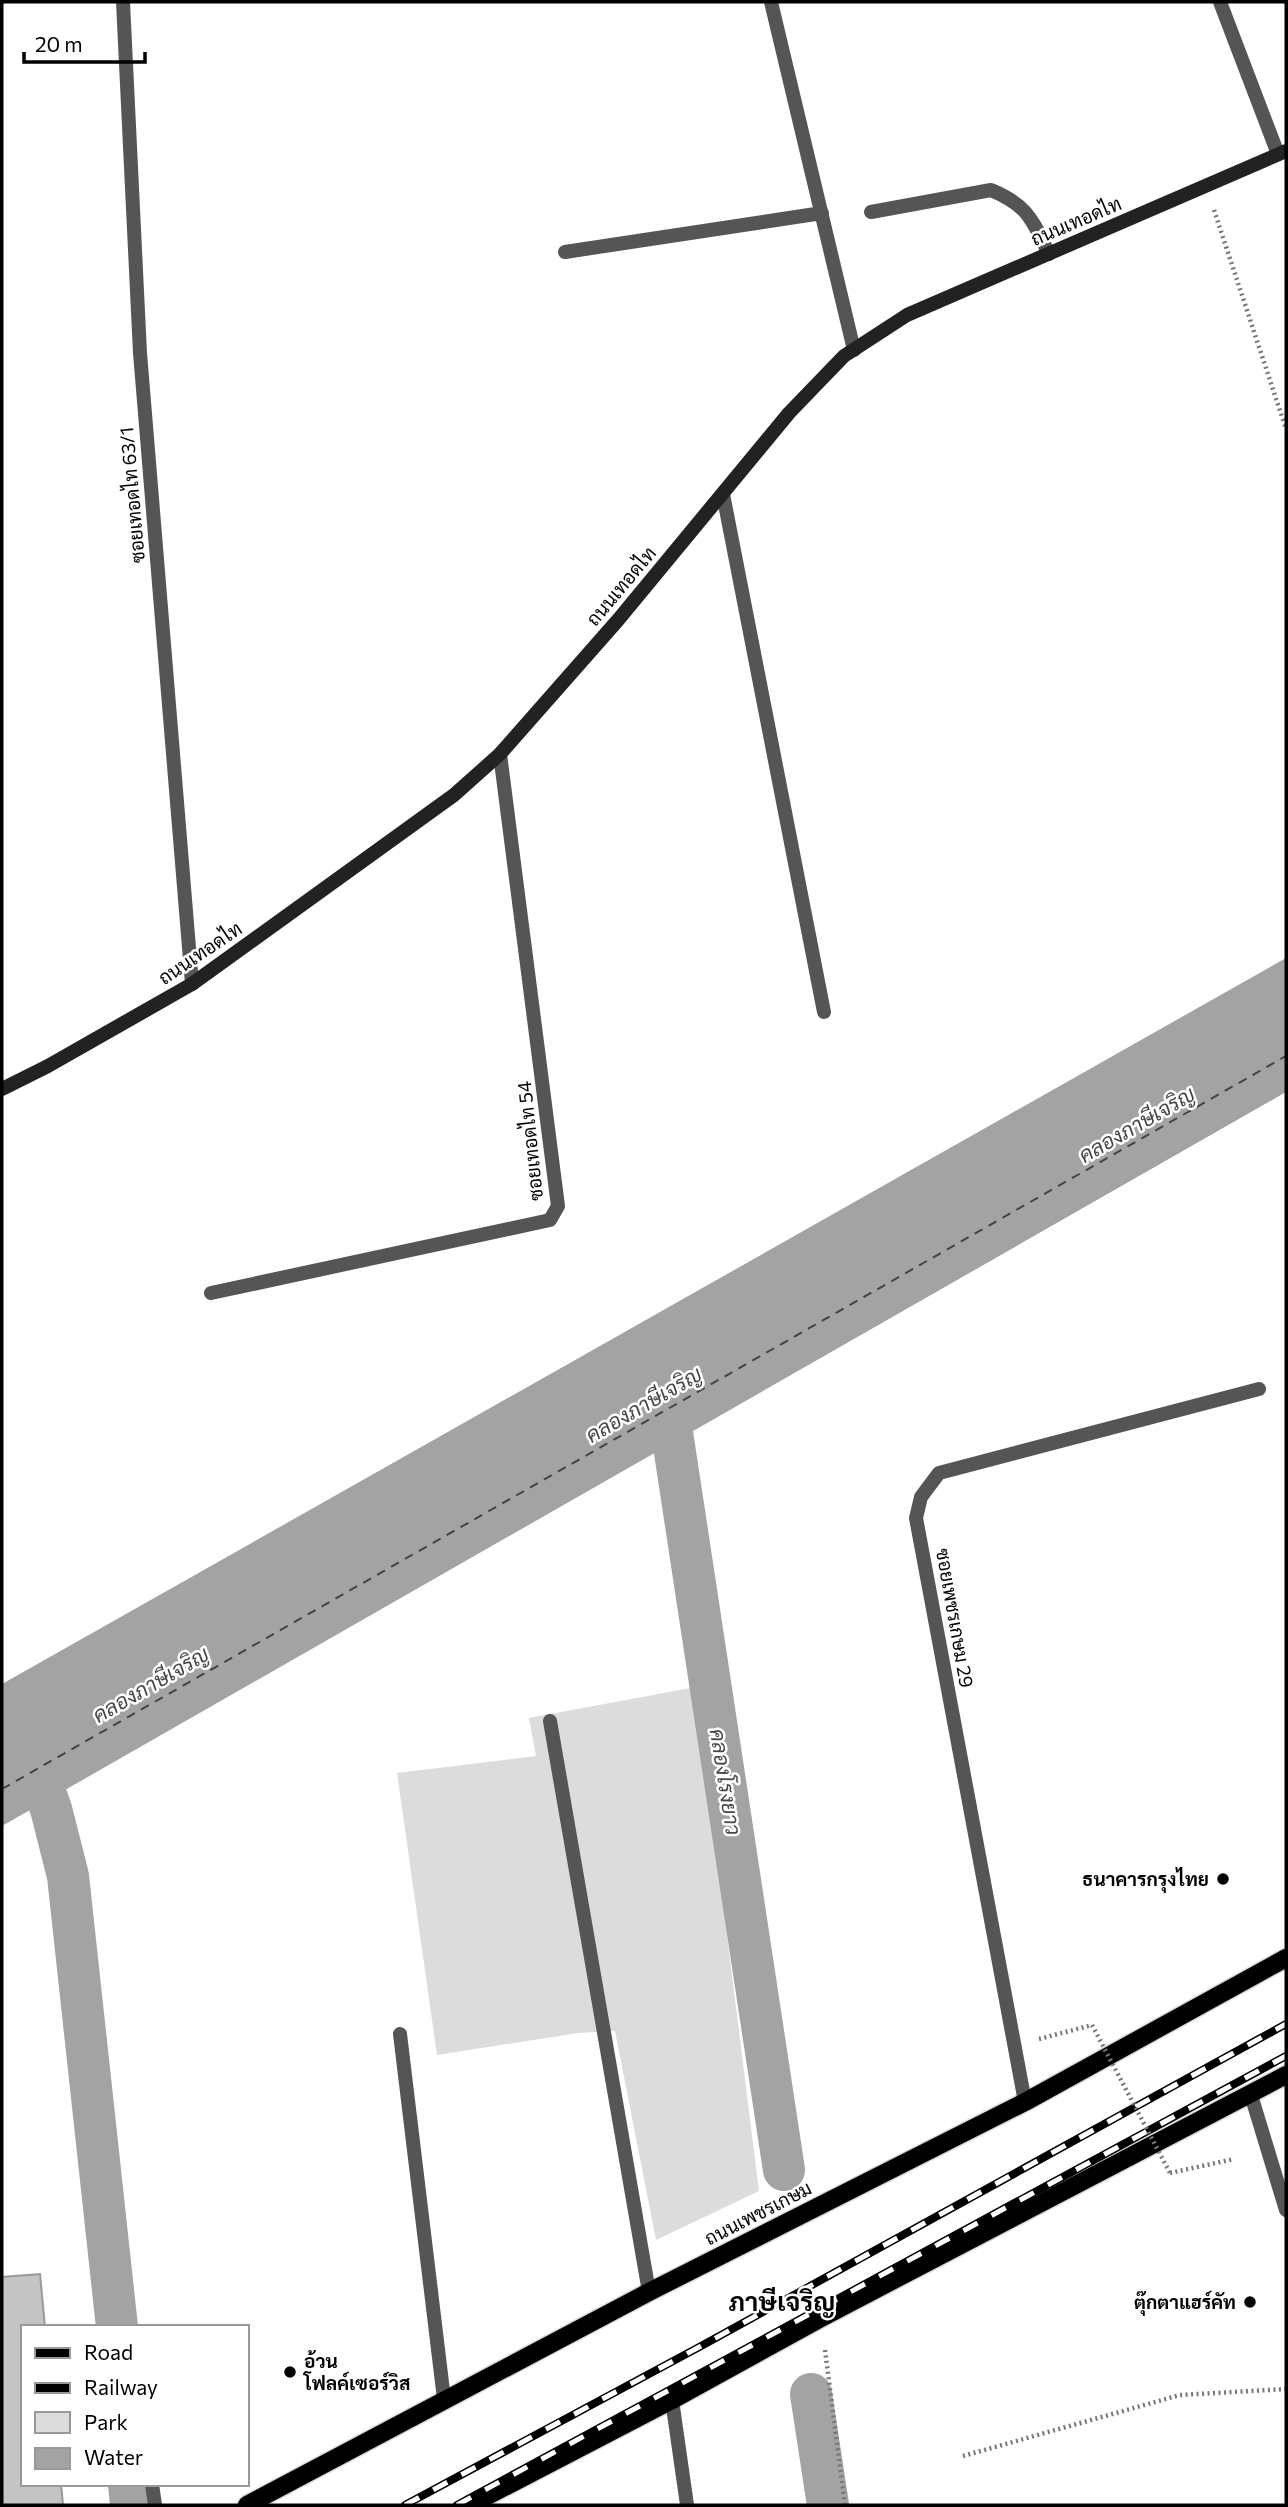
<svg xmlns="http://www.w3.org/2000/svg" width="1288" height="2507" viewBox="0 0 1288 2507" font-family="Commissioner,Sarabun,sans-serif">
<rect width="100%" height="100%" fill="#fff"/>
<path fill="#dcdcdc" d="M696 1687 759 2191 656 2240 615 2031 578 2033 437 2055 397 1773 536 1756 529 1718Z"/>
<path fill="#a3a3a3" d="M1286 958V1092L2 1826V1684Z"/>
<g fill="none" stroke-linecap="round" stroke-linejoin="round">
<path stroke="#a3a3a3" stroke-width="42" d="M666 1393 784 2170
M31 1753 51 1809 68 1876 117 2327
M811 2394 828 2505
M129 2484 131 2505"/>
<path stroke="#444" stroke-width="2" stroke-dasharray="9 7" stroke-linecap="butt" d="M2 1789 1286 1056"/>
</g>
<path fill="#c4c4c4" stroke="#999" stroke-width="2" d="M40 2274 45 2327H23V2484H61L63 2505H2V2277Z"/>
<g fill="none" stroke-linecap="round" stroke-linejoin="round">
<defs>
<path id="primary" d="M247 2505 649 2292 1025 2102 1286 1958
M470 2505 672 2400 821 2318 1286 2075"/>
</defs>
<use href="#primary" stroke="#dbdbdb" stroke-width="21"/>
<path stroke="#777" stroke-width="4.5" stroke-dasharray="2 3.5" stroke-linecap="butt" d="M1214 210 1286 429
M1039 2039 1092 2025
M1170 2173 1234 2159
M825 2350 845 2505
M963 2456 1180 2395 1286 2389"/>
<path stroke="#555" stroke-width="14" d="M1220 2 1278 154
M871 212 991 190C1029 206 1032 220 1049 254
M400 2034 444 2399
M672 2400 687 2505"/>
<path stroke="#555" stroke-width="14" d="M123 2 140 353 192 984
M771 2 854 350
M565 252 822 213
M723 494 824 1012
M211 1293 550 1220 558 1206 500 754
M550 1721 649 2292
M1251 2095 1286 2210
M1025 2102 916 1518 921 1497 939 1473 1259 1389
M152 2484 155 2505"/>
<path stroke="#222" stroke-width="14" d="M2 1089 48 1066 192 984 454 795 500 754 618 620 789 413 844 356 907 315 1286 151"/>
<use href="#primary" stroke="#000" stroke-width="18"/>
<defs>
<path id="rail" d="M405 2505 703 2345 1286 2024
M457 2505 1286 2056"/>
</defs>
<use href="#rail" stroke="#000" stroke-width="8"/>
<use href="#rail" stroke="#fff" stroke-width="5" stroke-dasharray="16" stroke-linecap="butt"/>
<path stroke="#777" stroke-width="4.5" stroke-dasharray="2 3.5" stroke-linecap="butt" d="M1092 2025 1170 2173"/>
</g>
<g fill="#000" stroke="#fff" stroke-width="2.5">
<circle cx="1223" cy="1879" r="7"/>
<circle cx="1250" cy="2302" r="7"/>
<circle cx="290" cy="2372" r="7"/>
</g>
<g text-anchor="middle" stroke-width="5" stroke-linejoin="round" paint-order="stroke">
<g font-size="19" fill="#000" stroke="#fff">
<text transform="translate(1076 221) rotate(-23)" y="7">ถนนเทอดไท</text>
<text transform="translate(132 495) rotate(-95)" y="7">ซอยเทอดไท 63/1</text>
<text transform="translate(621 586) rotate(-50)" y="7">ถนนเทอดไท</text>
<text transform="translate(200 953) rotate(-34)" y="7">ถนนเทอดไท</text>
<text transform="translate(530 1141) rotate(-96)" y="7">ซอยเทอดไท 54</text>
<text transform="translate(955 1618) rotate(80)" y="7">ซอยเพชรเกษม 29</text>
<text transform="translate(758 2213) rotate(-27)" y="7">ถนนเพชรเกษม</text>
</g>
<g font-size="19" font-weight="bold" fill="#000" stroke="#fff" text-anchor="end">
<text x="1209" y="1886">ธนาคารกรุงไทย</text>
<text x="1236" y="2309">ตุ๊กตาแฮร์คัท</text>
<text x="304" y="2368" text-anchor="start">อ้วน<tspan x="304" dy="22">โฟลค์เซอร์วิส</tspan></text>
</g>
<g font-size="21" font-style="italic" fill="#444" stroke="#fff">
<text transform="translate(1137 1125) rotate(-30)" y="7">คลองภาษีเจริญ</text>
<text transform="translate(644 1405) rotate(-30)" y="7">คลองภาษีเจริญ</text>
<text transform="translate(151 1685) rotate(-30)" y="7">คลองภาษีเจริญ</text>
<text transform="translate(725 1782) rotate(81)" y="7">คลองโรงยาว</text>
</g>
<g font-size="26" font-weight="bold" fill="#000" stroke="#fff">
<text x="782" y="2311">ภาษีเจริญ</text>
</g>
</g>
<rect width="1288" height="2507" fill="none" stroke="#000000" stroke-width="7"/>
<rect x="21" y="2325" width="228" height="161" fill="#ffffff" stroke="#999999" stroke-width="2"/>
<rect x="35" y="2348" width="35" height="10" fill="#000000" stroke="#999999" stroke-width="2"/>
<text x="84" y="2360" font-size="21" fill="#000000">Road</text>
<rect x="35" y="2383" width="35" height="10" fill="#000000" stroke="#999999" stroke-width="2"/>
<text x="84" y="2395" font-size="21" fill="#000000">Railway</text>
<rect x="35" y="2412" width="35" height="21" fill="#dcdcdc" stroke="#999999" stroke-width="2"/>
<text x="84" y="2430" font-size="21" fill="#000000">Park</text>
<rect x="35" y="2448" width="35" height="21" fill="#a3a3a3" stroke="#999999" stroke-width="2"/>
<text x="84" y="2465" font-size="21" fill="#000000">Water</text>
<path d="M24 52v10h121v-10" fill="none" stroke="#000000" stroke-width="3.5"/>
<text x="35" y="52" font-size="21" fill="#000000" stroke="#ffffff" stroke-width="5" paint-order="stroke">20 m</text>
</svg>
